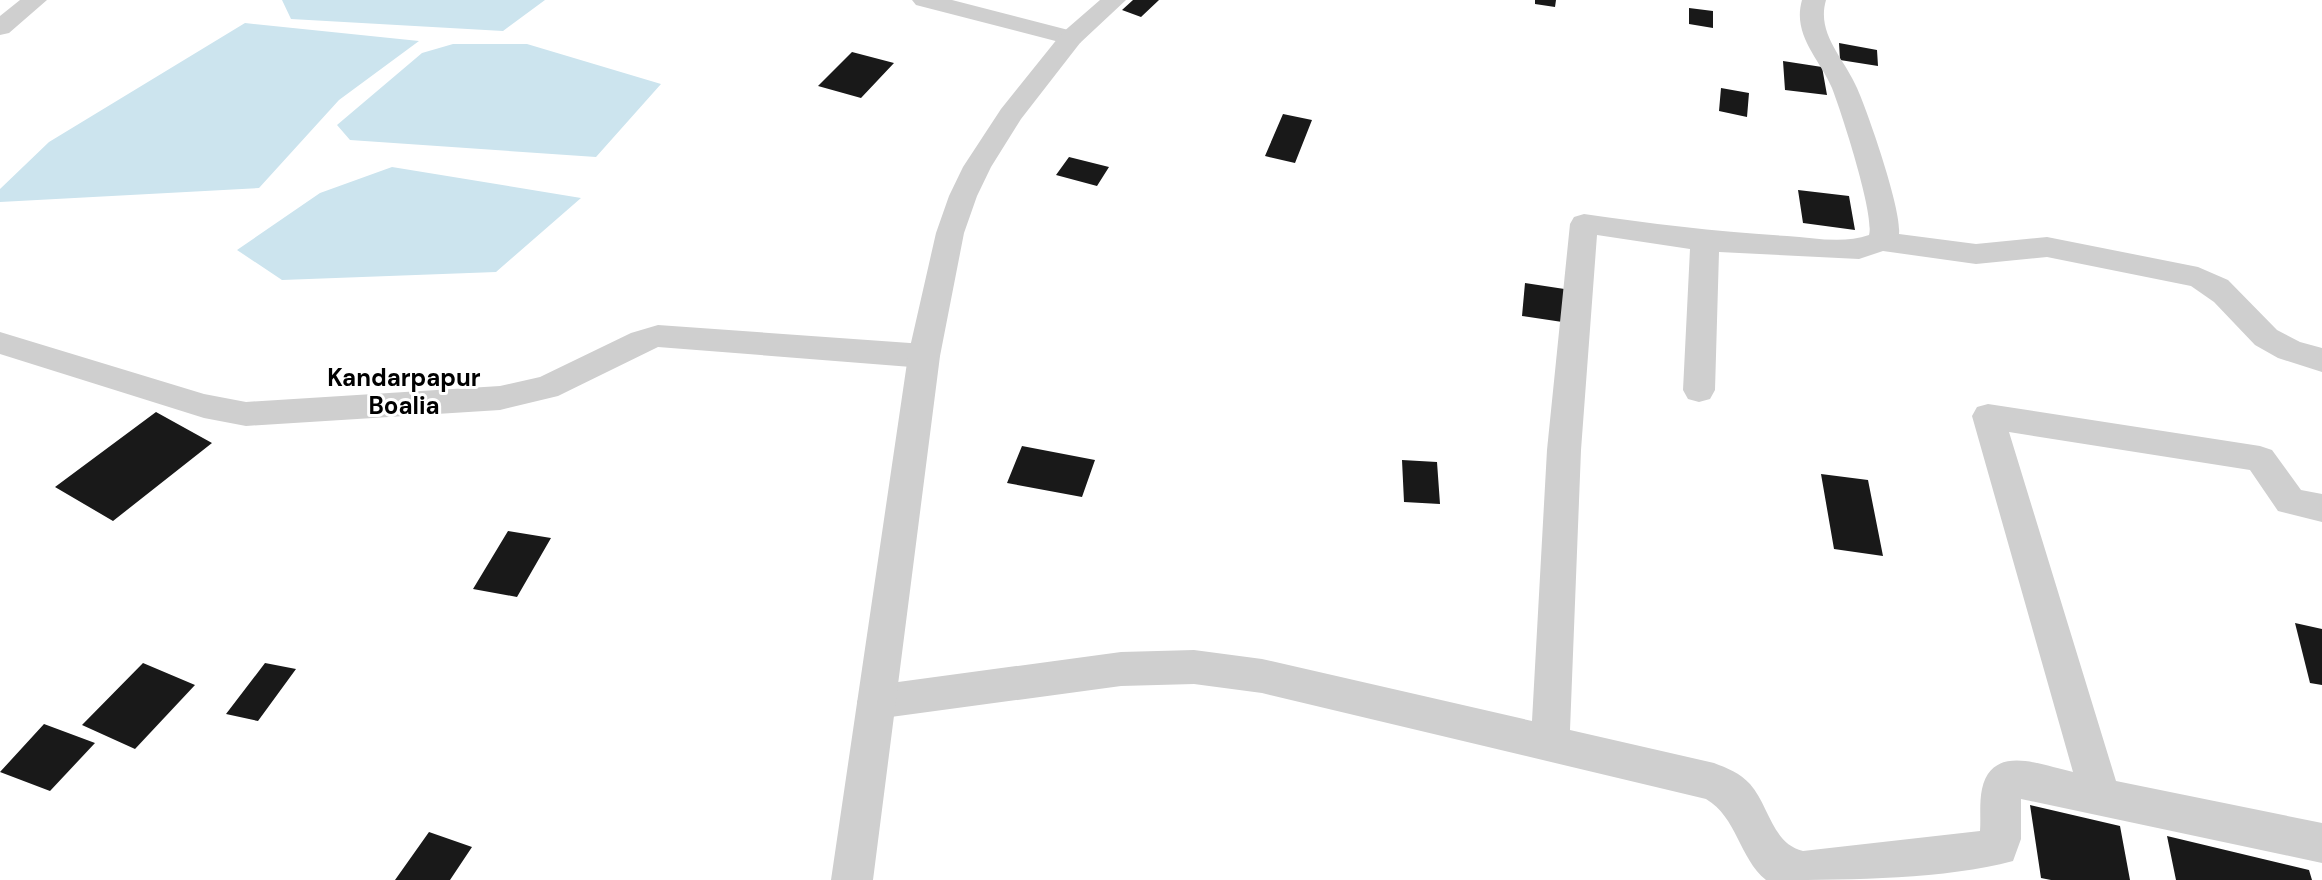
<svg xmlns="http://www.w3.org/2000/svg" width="2322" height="880" viewBox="0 0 2322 880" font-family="'DM Sans',sans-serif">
<rect width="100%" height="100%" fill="#fff"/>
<path fill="#cce4ee" d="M282 0H545L503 31 291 19Z
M245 23 419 41 339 100 259 188 0 202V189L49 142Z
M453 44H527L661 84 596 157 350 140 337 125 422 53Z
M392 167 581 198 496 272 282 280 237 250 320 193Z"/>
<path fill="#191919" d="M1133 0H1159L1141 17 1122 10Z
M1535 0H1556L1555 7 1535 4Z
M1689 8 1713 11V28L1689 24Z
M1839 43 1877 50 1878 66 1840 60Z
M852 52 894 63 861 98 818 86Z
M1783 61 1822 67 1827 95 1785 90Z
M1721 88 1749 93 1747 117 1719 111Z
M1283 114 1312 120 1295 163 1265 156Z
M1069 157 1109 167 1097 186 1056 175Z
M1798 190 1849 196 1855 230 1803 223Z
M1525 283 1571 290 1569 323 1522 316Z
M156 412 212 443 113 521 55 487Z
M1022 446 1095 460 1082 497 1007 483Z
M1402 460 1437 462 1440 504 1404 502Z
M1821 474 1868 480 1883 556 1834 549Z
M508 531 551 538 517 597 473 589Z
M2295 623 2322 629V685L2310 683Z
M143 663 195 685 135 749 82 725Z
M265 663 296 669 258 721 226 714Z
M44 724 95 743 50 791 0 772Z
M2030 805 2120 826 2130 880H2051L2041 878Z
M429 832 472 847 450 880H395Z
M2167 836 2309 870 2312 880H2176Z"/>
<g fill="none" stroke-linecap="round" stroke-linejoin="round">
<path fill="#cfcfcf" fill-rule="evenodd" d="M20 0H47L9 33 0 35V16Z
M912 0H952L1080 33 1083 38 1080 43 1071 45 916 5Z
M1802 0H1826C1816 34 1844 58 1857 88 1868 113 1902 210 1899 234L1976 244 2047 237 2198 267 2228 280 2277 330 2300 342 2322 348V372L2278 358 2255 345 2214 302 2191 286 2047 257 1976 264 1883 251 1859 259 1719 252 1715 390 1710 399 1699 402 1688 399 1683 390 1690 249 1597 235 1581 450 1570 730 1714 763C1727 768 1740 773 1750 784 1769 805 1772 844 1803 851L1980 831C1981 818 1979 803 1982 789 1992 743 2041 765 2073 772L1972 416 1977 407 1988 404 2260 446 2272 450 2301 490 2322 494V522L2278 511 2250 470 2009 432 2116 781 2322 823V863L2021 799V839L2013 861C1942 880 1842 880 1766 880 1739 858 1737 817 1706 799L1262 693 1194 684 1121 686 876 719 862 714 857 702 862 690 876 685 1121 652 1194 650 1262 659 1532 721 1547 450 1570 224 1574 217 1584 214C1652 224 1719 232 1787 236 1814 238 1844 244 1869 235 1875 215 1841 111 1832 88 1819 58 1792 35 1802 0Z
M658 325 924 344 935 348 940 356 935 364 924 368 658 347 558 396 500 410 246 426 204 418 0 354V332L204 394 246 402 500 386 540 377 631 333Z"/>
<path fill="#cfcfcf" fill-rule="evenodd" d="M1100 0H1126L1080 43 1021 119 991 167 977 196 964 233 940 356 873 880H831L908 356 936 233 949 196 963 167 1001 109 1062 33Z"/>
</g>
<g text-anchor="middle" stroke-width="6" stroke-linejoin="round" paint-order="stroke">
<g font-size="24" font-weight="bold" fill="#000" stroke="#fff">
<text x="404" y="386">Kandarpapur<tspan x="404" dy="28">Boalia</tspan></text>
</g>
</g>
</svg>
